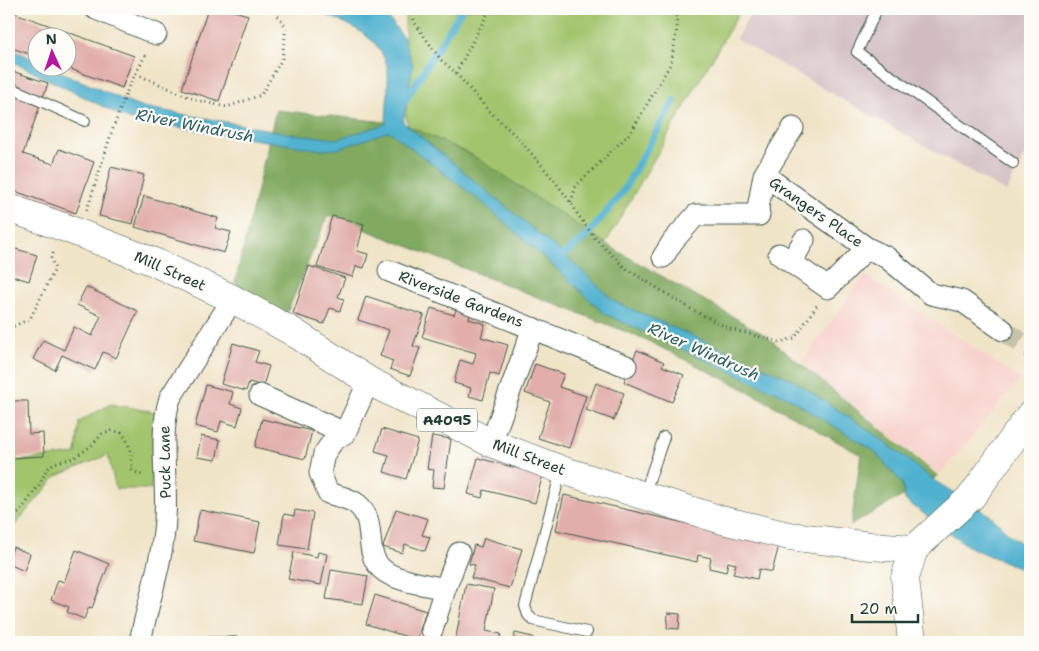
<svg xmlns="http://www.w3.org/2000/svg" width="1039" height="651" viewBox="0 0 1039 651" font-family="'Shantell Sans',sans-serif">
<rect width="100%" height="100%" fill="#fdfcf7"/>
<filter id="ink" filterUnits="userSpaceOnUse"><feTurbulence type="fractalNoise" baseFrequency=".02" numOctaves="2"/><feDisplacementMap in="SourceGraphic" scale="10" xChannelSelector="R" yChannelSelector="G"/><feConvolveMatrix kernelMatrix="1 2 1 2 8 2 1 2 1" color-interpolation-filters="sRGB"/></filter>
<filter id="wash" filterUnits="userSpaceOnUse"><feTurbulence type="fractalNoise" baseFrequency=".0096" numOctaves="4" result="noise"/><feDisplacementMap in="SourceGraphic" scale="20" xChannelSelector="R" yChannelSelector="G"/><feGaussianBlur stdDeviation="1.12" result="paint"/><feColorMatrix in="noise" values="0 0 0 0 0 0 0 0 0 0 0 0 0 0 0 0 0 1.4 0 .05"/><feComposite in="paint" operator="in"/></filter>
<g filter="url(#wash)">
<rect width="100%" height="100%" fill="#f0e4c7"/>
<path fill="#f7d0ca" d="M865 275 1020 379 940 475 801 363Z"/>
<path fill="#d2bec2" d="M753 9H1030V144L1006 192 736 39Z"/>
<path fill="#a2c46d" stroke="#608050" d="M405 9H741L597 258 414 149 406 116Z
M111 404 156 412 151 489H116L108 455 57 476 12 528 9 526V462L76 454 79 422Z"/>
<path fill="#81aa60" stroke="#50744a" d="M276 110 404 124 472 155 614 249 765 335 938 476 851 525 861 455 744 389 642 338 328 215 286 315 235 283Z"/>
<path fill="#51b2d0" stroke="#387882" d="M310 9H375L385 13 403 37 413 65 403 122 567 257 615 302 793 380 883 440 935 481 991 516 1011 536 1030 549V572L971 548 905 500 902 483 874 451 787 397 605 314 556 268 483 203 389 131 338 149 322 150 128 119 9 60V48L37 61 38 68H52L137 106 293 134 337 139 386 124C386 112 390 76 387 66 378 32 339 20 310 9Z"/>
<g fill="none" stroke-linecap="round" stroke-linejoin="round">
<path stroke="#51b2d0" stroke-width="7" d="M403 104 462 9
M559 258 584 239 622 193 674 101"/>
</g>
<g id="blocks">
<path fill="#e1aeaa" d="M208 9H227L248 15 219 101 182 89Z
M9 11 134 56 122 88 68 68V38H38V57L9 47Z
M9 70 48 83 23 154 53 164 59 149 94 162 76 213 9 189Z
M111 167 144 175 133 224 99 216Z
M144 196 218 218 215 228 231 232 224 253 135 227Z
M332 216 364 224 357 251 368 254 364 268 356 266 353 277 317 267Z
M9 247 37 255 29 281 9 275Z
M309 266 345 278 338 297 344 299 340 311 330 308 324 324 293 314Z
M86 287 138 311 116 358 103 352 95 370 62 355 55 370 33 359 43 340 64 350 74 327 92 336 101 316 77 305Z
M366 296 424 315 413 346 420 348 410 376 390 369 393 361 380 356 389 330 358 320Z
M457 307 471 311 469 319 485 324 481 337 508 345 499 376 490 373 483 400 469 396 471 388 454 383 460 360 473 364 476 353 422 337 431 308 454 315Z
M233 343 259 351 255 362 269 366 263 386 249 382 246 391 221 384Z
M637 350 664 362 662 366 684 375 672 402 624 382Z
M535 364 564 374 559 387 586 396 569 448 538 438 550 402 525 393Z
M596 383 624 393 614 420 586 410Z
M206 385 233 392 230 404 242 408 237 426 221 421 218 432 195 426Z
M9 401H28L29 434 43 433 44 456 9 458Z
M262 419 312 431 305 459 255 447Z
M382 429 418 440 406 479 384 472 389 455 375 451Z
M201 436 220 440 216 460 197 457Z
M432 436 451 439 444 488 432 487 434 470 427 469Z
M478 458 543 475 535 503 484 490 482 498 468 494Z
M564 495 779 545 772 572 759 569 757 579 733 574 736 564 728 562 726 572 709 568 711 558 698 555 697 562 556 530Z
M396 509 428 519 422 535 430 537 425 551 405 544 402 553 383 547Z
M200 510 260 522 254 553 193 541Z
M295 510 313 513 307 549 279 545 284 514 294 516Z
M484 538 522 549 510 588 471 578 475 565 469 564 474 545 481 547Z
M13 547 30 554 24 571 9 564V559Z
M76 550 109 564 92 608 89 607 84 619 67 612 69 607 51 600 58 580 64 582Z
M294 552 317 557 318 552 327 554 321 585 288 579Z
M331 570 368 576 363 604 326 599Z
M466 584 494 589 486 631 501 634 499 642H455Z
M375 595 426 611 417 640 366 624Z
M668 613 680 614 679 629 667 628Z
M515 633 533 637 532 642H513Z
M196 637H237V642H196Z
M650 638 672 641V642H650Z"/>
</g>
</g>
<g filter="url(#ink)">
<use href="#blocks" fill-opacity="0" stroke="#3e564a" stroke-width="1"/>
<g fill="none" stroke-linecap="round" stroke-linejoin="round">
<path stroke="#c6c3aa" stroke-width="21" stroke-dasharray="21 11" stroke-linecap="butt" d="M1003 330 1030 349"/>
<defs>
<path id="lane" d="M877 9 857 52 1013 163
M9 87 85 121
M561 471 525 606 528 615 533 620 587 632
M644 495 664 437"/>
<path id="street" d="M96 9 156 34
M764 175 793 128
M779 254 828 288 867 248
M663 257 673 241 696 215H759L758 208 764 175 867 248 886 257 931 294 962 301 1003 330
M792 261 804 240
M389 271 626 366
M369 381 345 433 333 441 324 454 320 473 328 493C337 496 350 498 357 504 379 522 361 552 383 570 395 581 429 585 445 589L432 630
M260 395 345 433
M491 443 533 328
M445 589 459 553
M140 642C148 602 163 560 165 519 168 479 158 436 170 398L233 299"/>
<path id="secondary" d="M912 642 905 578 914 549"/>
<path id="primary" d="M9 208 63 227 154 262 233 299 293 332 369 381 491 443 562 470 722 520 789 536 870 546 914 549 972 496 1030 415"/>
</defs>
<use href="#lane" stroke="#3e564a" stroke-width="12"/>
<use href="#street" stroke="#3e564a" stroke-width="23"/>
<use href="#secondary" stroke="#3e564a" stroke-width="29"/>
<use href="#primary" stroke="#3e564a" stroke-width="29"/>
<path stroke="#3e564a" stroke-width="3" stroke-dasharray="1 4" stroke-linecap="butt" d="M413 9 414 22 441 60 456 73 488 110 519 139 554 180 571 203 578 215 595 238 625 268 691 309 730 329 780 342 795 338 817 305
M456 73 490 9
M136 74 196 100 227 107 261 95 282 59 286 27 275 12 267 9
M571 202 576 186 631 132 671 63 677 29 676 9
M87 210 112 131 129 86 147 52
M9 328 30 319 55 269 51 258 54 250
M9 518 19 513 39 485 47 469 54 463 74 458 91 446 102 434 112 431 121 432C130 442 132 456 132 470L144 476"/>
<use href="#lane" stroke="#fff" stroke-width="10"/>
<use href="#street" stroke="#fff" stroke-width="21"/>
<use href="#secondary" stroke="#fff" stroke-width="28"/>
<use href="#primary" stroke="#fff" stroke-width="28"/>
</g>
</g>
<g text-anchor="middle" stroke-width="4.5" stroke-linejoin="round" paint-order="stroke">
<rect fill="#fdfcf7" stroke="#62766e" stroke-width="1" x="417" y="408.5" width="60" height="23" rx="4"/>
<g font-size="14" font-weight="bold" fill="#1f3d34">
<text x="447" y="425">A4095</text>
</g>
<g font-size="15" fill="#1f3d34" stroke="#fdfcf7">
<text transform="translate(816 212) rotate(35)" y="5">Grangers Place</text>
<text transform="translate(170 271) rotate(24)" y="5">Mill Street</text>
<text transform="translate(461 299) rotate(21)" y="5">Riverside Gardens</text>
<text transform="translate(529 457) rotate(21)" y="5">Mill Street</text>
<text transform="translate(165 462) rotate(-91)" y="5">Puck Lane</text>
</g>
<g font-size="16" font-style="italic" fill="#2e6063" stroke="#fdfcf7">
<text transform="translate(195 125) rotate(11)" y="6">River Windrush</text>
<text transform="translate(704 351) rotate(24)" y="6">River Windrush</text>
</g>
</g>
<rect width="1039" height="651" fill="none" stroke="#fdfcf7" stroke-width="30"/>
<g transform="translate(52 52) rotate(357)"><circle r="24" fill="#fdfcf7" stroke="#a4b0a9"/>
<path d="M0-4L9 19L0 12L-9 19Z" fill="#b5179e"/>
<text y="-8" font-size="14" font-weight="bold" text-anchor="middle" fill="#1f3d34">N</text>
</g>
<path d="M852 614v8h66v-8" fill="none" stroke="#1f3d34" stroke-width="2.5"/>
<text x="859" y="614" font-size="15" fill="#1f3d34" stroke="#fdfcf7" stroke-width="4" paint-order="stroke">20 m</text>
</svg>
